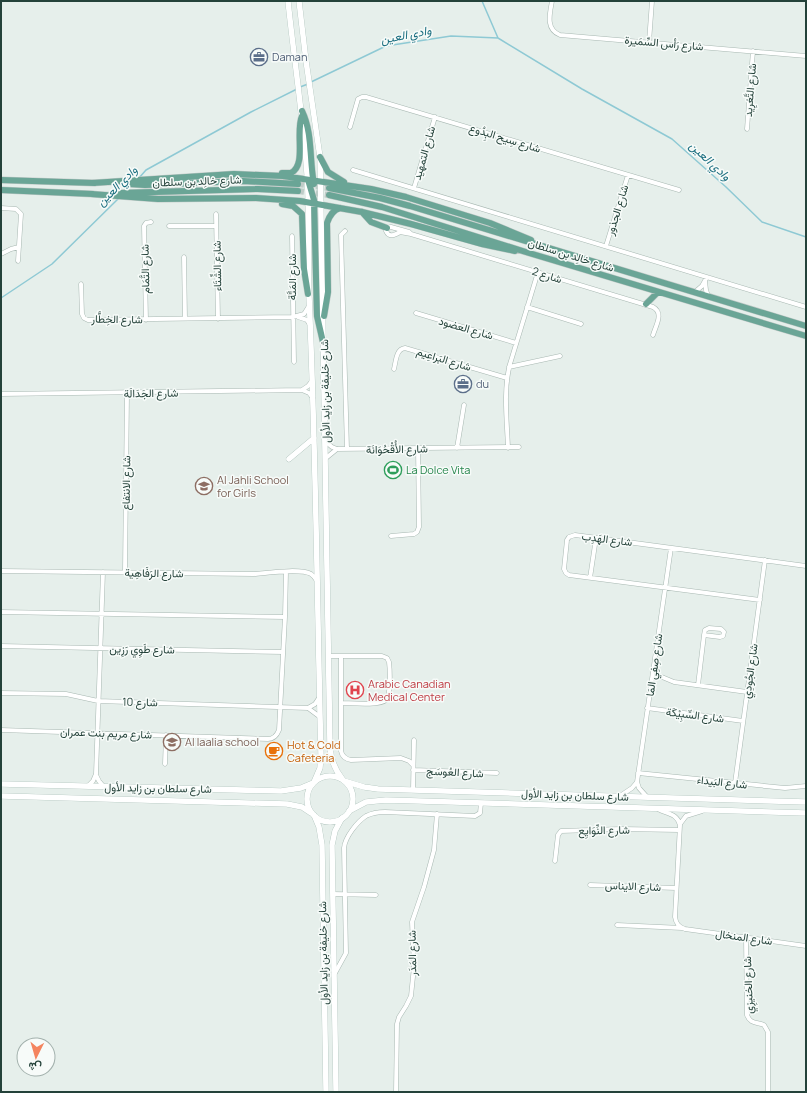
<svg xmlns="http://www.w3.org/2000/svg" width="807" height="1093" viewBox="0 0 807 1093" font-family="Manrope,Vazirmatn,sans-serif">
<rect width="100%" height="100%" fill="#e6efeb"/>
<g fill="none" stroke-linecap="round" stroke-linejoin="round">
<path stroke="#8ec9d4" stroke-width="1.5" d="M482 1 498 38
M311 82 386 46 451 36 498 38 582 89 672 139 726 187 762 222 806 237
M300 87 308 84
M139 178 146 170 251 112 297 89
M1 298 52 264 119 198"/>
<path stroke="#bfccc8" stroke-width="6" stroke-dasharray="6 3" stroke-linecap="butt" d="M298 184 329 188
M298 191 329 195"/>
<defs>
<path id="street" d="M552 1C550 13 545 29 560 35L806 56
M649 42 652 1
M350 127 358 99 362 97H366L679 190
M747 129 753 51
M353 170 806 307
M414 188 435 117
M1 208 16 209 21 214 18 261
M216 214 218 319
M169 226H216
M345 231 341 235 347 449
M411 234 409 232 391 227 387 228 386 231C389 238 395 235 400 232L411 234 653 307C664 313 656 325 653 335
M292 236 294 362
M606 246 628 175
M1 254 11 249 19 247
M184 257 185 319
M705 281 706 290 708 296
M81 284 82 314 84 318 88 320 293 317 304 314 309 306
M695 292 702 286 707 277
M527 307 581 324
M416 313 516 343
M298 317 307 320 310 325
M146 320 144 226 146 223 151 222
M509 367 560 356
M394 369C396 361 396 349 405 348L507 378
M302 390 308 386 312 381
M1 394 302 390 309 393 313 398
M326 442 332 447 337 449 519 447
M457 448 464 405
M508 448C507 420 503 391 510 364L538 272
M326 458 337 449
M391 536 414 534 417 532 419 527 418 448
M1 571 254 574C267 573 300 568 311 574 314 576 315 578 317 581
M125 572 127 393
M590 578 596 538
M760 600 569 575 566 573 564 569 567 540 569 537 575 535 806 566
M1 612 285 617
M1 646 283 652
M329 656H382L387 658 389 662C390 670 391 695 386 700 379 706 350 703 341 703
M341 656V751C342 756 345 759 351 760L401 758 409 761 413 765
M662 677 674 682 747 692
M698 685 704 635 705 630 709 628 721 629 724 632 723 636 720 637 704 635
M1 693 66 694 98 701 308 708 320 717
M308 708 315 704 319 698
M647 708 743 721
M1 730 268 739C274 739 277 735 279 730L285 617 286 572
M165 764 166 735
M413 770 497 773
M638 773 785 788 806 786
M96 775 99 781 104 787
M637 782 639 788 647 797
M735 783 765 560
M88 786 93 781 96 774 103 572
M413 790 414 740
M620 796 632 788 637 782 671 548
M658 809C667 814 677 813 680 825L675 917C676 924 679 927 685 929L806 946
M680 824 686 816 702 811
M555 861 558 835 561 831 621 829 679 830
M590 885 676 888
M333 894 376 895
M617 925 682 928
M746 938 747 1015C750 1024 757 1022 764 1025L768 1032V1092
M335 973 346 953 344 848C345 837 357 822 366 816 372 813 379 812 385 812L475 816 480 813 481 803
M396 1092 397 1024 399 1017 406 1006 411 996 414 967 412 922 424 887 434 850 437 814"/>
<path id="secondary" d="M288 1C294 59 303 116 307 174 310 215 307 255 309 296 316 449 317 602 321 755L320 768 314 782
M299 1 306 61 320 157 330 748C331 761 335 770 343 780
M289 459 314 438
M307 799a23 23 0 1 1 46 0a23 23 0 1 1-46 0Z
M344 781 364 787 378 789 806 802
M1 784 281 791 301 788 313 783
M1 796 287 804 302 807 311 813
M349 811 366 802 386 800 806 813
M314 815 319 827 322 845 326 1092
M336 1092 332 845 335 831 342 818"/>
<path id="primary" d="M302 111C313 134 309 159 314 184
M320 157 328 172 344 182
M282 173H291C307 165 295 132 302 116
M1 180 95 183
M308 180 314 200 317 316 323 342
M92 183 234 174 283 176 371 189 406 197 490 223 531 240
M129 184 145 185 243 181 298 184
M329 188 380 198 410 206 806 326
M1 190 93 194
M120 193 258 189 298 191
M91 194 158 199 256 198 300 201 362 212 411 224 482 244 515 251
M329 195 382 207 529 253 806 336
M282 204 293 206 302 214 304 269 308 294
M362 212 371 222 387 228
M646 304 658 292
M324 316 328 292 327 223C329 217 333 210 340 208"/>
</defs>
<use href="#street" stroke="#a8b8b2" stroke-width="5"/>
<use href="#secondary" stroke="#a4bbb3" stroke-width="6"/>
<use href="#primary" stroke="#c2cac8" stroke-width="7"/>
<use href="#street" stroke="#fff" stroke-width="4"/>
<use href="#secondary" stroke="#fff" stroke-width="5.5"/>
<use href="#primary" stroke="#6aa596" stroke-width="6"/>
</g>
<defs>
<symbol id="office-ring" viewBox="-11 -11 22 22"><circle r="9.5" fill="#f7fbf9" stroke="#5c6f8a" stroke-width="1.5"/><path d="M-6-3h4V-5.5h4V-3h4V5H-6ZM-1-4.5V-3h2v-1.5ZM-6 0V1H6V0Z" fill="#5c6f8a"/></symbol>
<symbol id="stadium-ring" viewBox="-11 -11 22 22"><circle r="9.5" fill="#f7fbf9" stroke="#2e9e5b" stroke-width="1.5"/><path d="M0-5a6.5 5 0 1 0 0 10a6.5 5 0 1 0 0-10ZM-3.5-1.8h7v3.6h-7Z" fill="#2e9e5b"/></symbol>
<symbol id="school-ring" viewBox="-11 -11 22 22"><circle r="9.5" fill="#f7fbf9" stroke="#8d6e63" stroke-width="1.5"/><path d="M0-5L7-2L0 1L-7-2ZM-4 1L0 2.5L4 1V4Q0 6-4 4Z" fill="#8d6e63"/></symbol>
<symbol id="hospital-ring" viewBox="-11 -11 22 22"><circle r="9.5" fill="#f7fbf9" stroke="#e0444e" stroke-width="1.5"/><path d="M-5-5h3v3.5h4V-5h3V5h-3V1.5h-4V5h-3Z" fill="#e0444e"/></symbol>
<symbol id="cafe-ring" viewBox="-11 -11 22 22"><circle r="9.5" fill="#f7fbf9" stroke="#e8710a" stroke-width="1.5"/><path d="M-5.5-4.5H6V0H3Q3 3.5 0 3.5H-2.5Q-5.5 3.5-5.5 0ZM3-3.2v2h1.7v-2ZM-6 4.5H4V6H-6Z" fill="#e8710a"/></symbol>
</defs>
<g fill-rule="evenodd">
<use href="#office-ring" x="249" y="47" width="20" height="20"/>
<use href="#office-ring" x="453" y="374" width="20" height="20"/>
<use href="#stadium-ring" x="383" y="460" width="20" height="20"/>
<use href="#school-ring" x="194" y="476" width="20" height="20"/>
<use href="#hospital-ring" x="345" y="680" width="20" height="20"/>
<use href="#school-ring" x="162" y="732" width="20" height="20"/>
<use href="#cafe-ring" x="264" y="741" width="20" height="20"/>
</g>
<g text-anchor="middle" stroke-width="3" stroke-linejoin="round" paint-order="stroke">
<g font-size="11" fill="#24423a" stroke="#f7fbf9">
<text transform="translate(664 43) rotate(5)" y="4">شارع رَأس السِّمَيرة</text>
<text transform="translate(750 90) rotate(-85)" y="4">شارع التَّغرِيد</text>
<text transform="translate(505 138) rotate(17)" y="4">شارع سِيح البِدُوع</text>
<text transform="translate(424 153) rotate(-74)" y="4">شارع التمهيد</text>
<text transform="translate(197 181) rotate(-2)" y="4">شارع خالِد بن سلطان</text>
<text transform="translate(617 210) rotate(-73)" y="4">شارع الجذور</text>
<text transform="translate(571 255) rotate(17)" y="4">شارع خالِد بن سلطان</text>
<text transform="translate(217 266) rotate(-91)" y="4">شارع الشِّتَاء</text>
<text transform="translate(145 269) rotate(-91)" y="4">شارع التَّمَام</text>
<text transform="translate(547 275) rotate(17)" y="4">شارع 2</text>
<text transform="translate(292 277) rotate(-90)" y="4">شارع المَتَّة</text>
<text transform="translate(117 319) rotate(1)" y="4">شارع الخِطَّار</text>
<text transform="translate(466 328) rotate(16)" y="4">شارع العضود</text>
<text transform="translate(444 359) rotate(17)" y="4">شارع البَراعِيم</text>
<text transform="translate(325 391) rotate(-91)" y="4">شارع خليفة بن زايد الأول</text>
<text transform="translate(151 393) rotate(-1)" y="4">شارع الجَدَالَة</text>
<text transform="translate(397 449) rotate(-1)" y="4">شارع الأُقْحُوَانَة</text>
<text transform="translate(126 483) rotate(-89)" y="4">شارع الانتفاع</text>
<text transform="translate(607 539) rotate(7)" y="4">شارع الهَدِب</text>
<text transform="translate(154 573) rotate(1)" y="4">شارع الرَفَاهِية</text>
<text transform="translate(142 649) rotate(1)" y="4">شارع طَوِي رَزِين</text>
<text transform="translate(654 665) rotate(-82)" y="4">شارع صِفِي المَا</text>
<text transform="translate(750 671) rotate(-82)" y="4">شارع الجُودِي</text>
<text transform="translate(140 702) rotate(1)" y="4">شارع 10</text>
<text transform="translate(695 715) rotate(7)" y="4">شارع السِّبِيْكَة</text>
<text transform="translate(106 733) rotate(2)" y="4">شارع مريم بنت عمران</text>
<text transform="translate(455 772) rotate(3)" y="4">شارع العُوسَج</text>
<text transform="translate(722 782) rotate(6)" y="4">شارع البَيداء</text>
<text transform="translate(158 788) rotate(1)" y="4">شارع سلطان بن زايد الأول</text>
<text transform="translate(575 795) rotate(2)" y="4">شارع سلطان بن زايد الأول</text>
<text transform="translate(604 830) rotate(-1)" y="4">شارع النِّوَايِع</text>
<text transform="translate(633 886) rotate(2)" y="4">شارع الايناس</text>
<text transform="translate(744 937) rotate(8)" y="4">شارع المنخال</text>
<text transform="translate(323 953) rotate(-91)" y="4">شارع خليفة بن زايد الأول</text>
<text transform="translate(412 953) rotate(-91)" y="4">شارع المَدَر</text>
<text transform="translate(748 985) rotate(-92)" y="4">شارع الخنيزِي</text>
</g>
<g font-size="11" fill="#4e5e75" stroke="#f7fbf9" text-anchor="start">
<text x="272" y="61">Daman</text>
<text x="476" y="388">du</text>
</g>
<g font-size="11" fill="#27864d" stroke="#f7fbf9" text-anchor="start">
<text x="406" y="474">La Dolce Vita</text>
</g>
<g font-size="11" fill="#785e54" stroke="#f7fbf9" text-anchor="start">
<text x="217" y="484">Al Jahli School<tspan x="217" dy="13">for Girls</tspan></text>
<text x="185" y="746">Al laalia school</text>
</g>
<g font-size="11" fill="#be3a42" stroke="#f7fbf9" text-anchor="start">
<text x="368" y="688">Arabic Canadian<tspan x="368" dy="13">Medical Center</tspan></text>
</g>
<g font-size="11" fill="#c56008" stroke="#f7fbf9" text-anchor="start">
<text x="287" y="749">Hot &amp; Cold<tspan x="287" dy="13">Cafeteria</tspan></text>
</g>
<g font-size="12" font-style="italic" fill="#1c6f80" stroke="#f7fbf9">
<text transform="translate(406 35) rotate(-11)" y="4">وادي العين</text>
<text transform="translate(710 161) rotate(43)" y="4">وادي العين</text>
<text transform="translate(117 186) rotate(-45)" y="4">وادي العين</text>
</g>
</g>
<rect width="807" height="1093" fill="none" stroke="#24423a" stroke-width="4"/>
<g transform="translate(36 1057) rotate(185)"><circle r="19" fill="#f7fbf9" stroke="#a3b1ad"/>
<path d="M0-3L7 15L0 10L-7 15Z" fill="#f4845f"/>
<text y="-6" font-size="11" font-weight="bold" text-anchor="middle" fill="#24423a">ش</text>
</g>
</svg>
